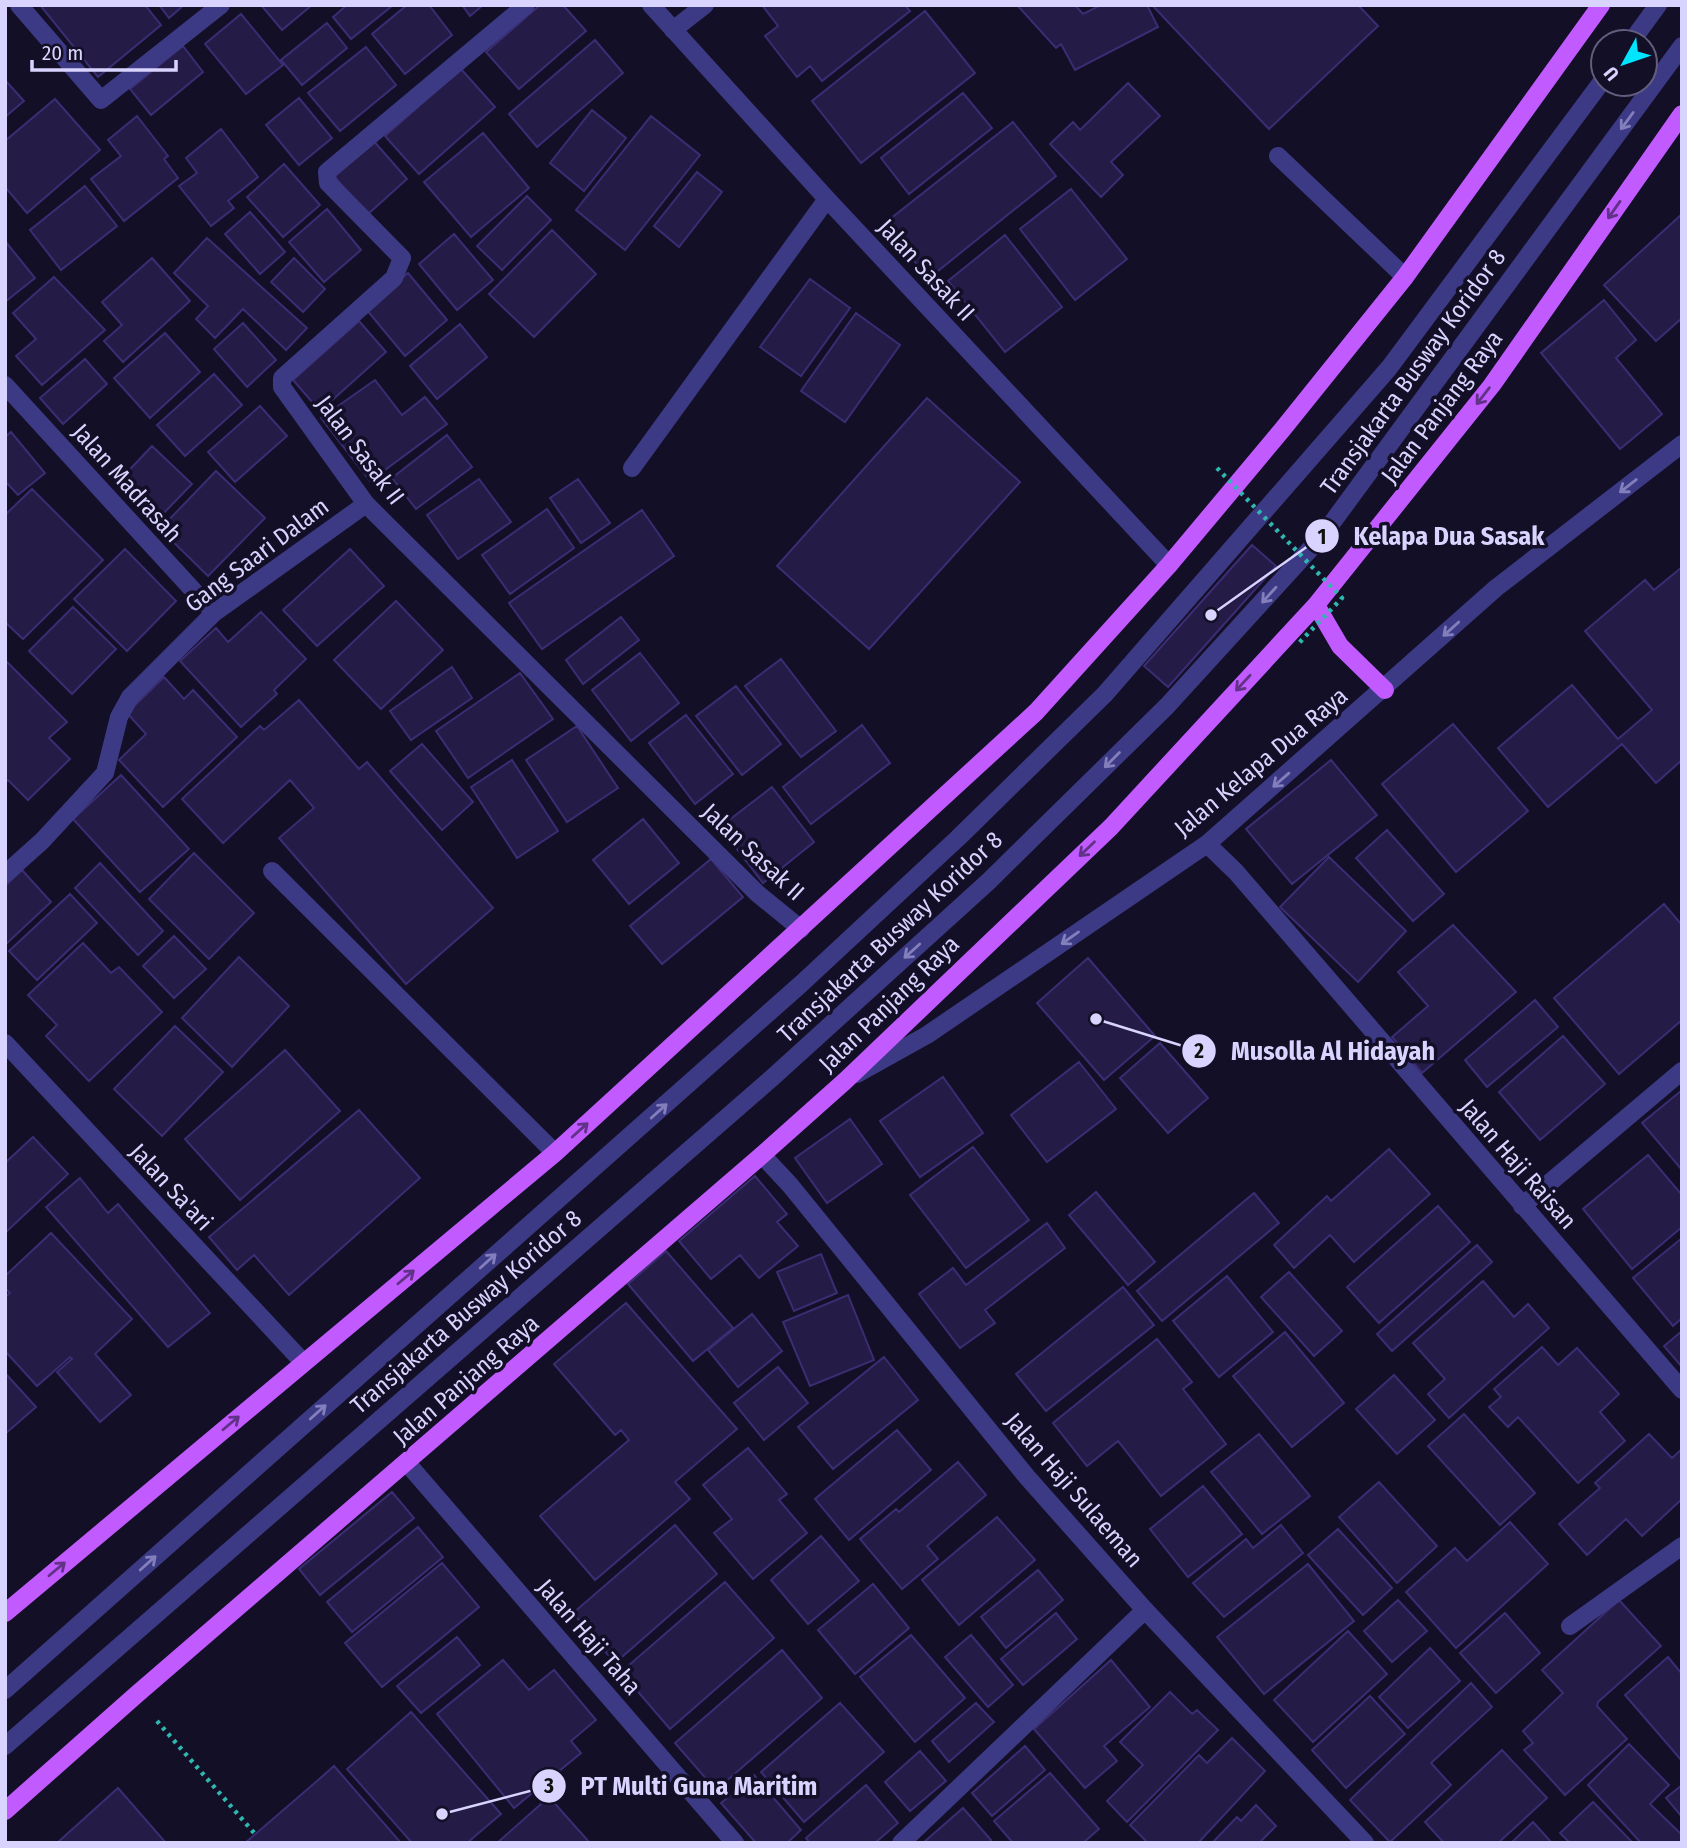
<svg xmlns="http://www.w3.org/2000/svg" width="1687" height="1848" viewBox="0 0 1687 1848" font-family="'Fira Sans Condensed',sans-serif">
<rect width="100%" height="100%" fill="#130f26"/>
<path fill="#241b47" stroke="#3b2d73" stroke-width="2" d="M40 5H145L161 25 98 77Z
M159 5H184L169 18Z
M261 5H312L282 30Z
M347 5H391L392 6 351 39 333 17Z
M407 5H429L452 35 405 74 372 34Z
M462 5H483L470 16Z
M540 5H563L586 31 519 89 486 52Z
M762 5H905L910 11 822 81 810 66 797 77 765 36 778 26Z
M1017 5H1075L1083 14 1101 5H1147L1158 27 1075 70 1061 44 1056 48Z
M1152 5H1358L1378 26 1269 129Z
M925 11 975 73 861 163 812 101Z
M241 14 283 65 246 94 205 44Z
M327 23 347 48 302 85 281 60Z
M595 40 623 73 537 147 509 114Z
M183 46 203 72 151 115 130 89Z
M366 47 396 85 340 131 308 93Z
M461 69 495 107 419 174 385 136Z
M5 80 24 101 5 117Z
M1128 83 1160 116 1111 162 1123 175 1101 197 1050 144 1073 122 1080 130Z
M963 93 992 128 909 194 881 158Z
M299 98 332 138 299 165 266 125Z
M55 99 100 150 27 213 5 187V141Z
M592 110 626 138 584 191 550 163Z
M137 116 168 156 164 159 178 178 124 221 91 179 121 156 108 140Z
M651 116 700 155 625 250 576 210Z
M1013 122 1056 176 928 279 885 223Z
M221 129 258 177 228 201 234 208 211 226 179 186 197 173 186 158Z
M483 133 529 188 471 237 424 182Z
M372 139 407 179 367 215 333 175Z
M284 164 320 205 283 237 247 197Z
M697 172 722 192 679 247 654 226Z
M85 186 117 226 61 270 30 230Z
M1071 189 1127 259 1075 300 1020 229Z
M527 196 551 220 502 270 477 246Z
M327 209 361 250 324 282 289 242Z
M250 212 285 252 260 274 225 234Z
M1682 214V318L1656 341 1604 285Z
M552 230 596 274 534 337 489 294Z
M454 234 493 280 457 310 419 264Z
M1005 235 1062 307 1005 352 948 281Z
M207 238 307 328 286 350 243 309 215 338 196 319 208 306 174 273Z
M5 241 35 278 5 302Z
M152 258 190 301 123 362 104 341 122 325 102 302Z
M294 258 325 289 303 312 271 282Z
M408 273 447 320 405 356 366 309Z
M54 277 105 330 42 385 16 356 36 339 13 313Z
M810 279 850 308 801 376 760 347Z
M1604 300 1636 340 1616 358 1662 414 1620 449 1541 353Z
M856 313 900 345 845 422 801 391Z
M359 321 386 352 320 411 293 380Z
M243 323 276 360 247 387 214 349Z
M460 324 487 357 437 399 410 366Z
M165 333 200 372 150 418 114 378Z
M85 359 107 384 63 424 40 398Z
M214 374 242 405 185 456 157 425Z
M375 380 402 415 425 397 447 424 370 481 321 418Z
M927 398 1020 482 869 649 777 566Z
M260 406 287 436 235 482 208 452Z
M11 432 45 473 18 495 5 481V437Z
M447 435 472 467 416 509 392 478Z
M152 446 192 484 156 521 117 483Z
M216 471 265 518 208 576 160 529Z
M479 479 511 522 458 559 427 515Z
M578 479 610 523 581 543 550 498Z
M32 489 103 560 23 639 5 622V515Z
M547 509 574 548 510 594 482 555Z
M642 510 674 556 542 649 509 603Z
M1252 545 1276 566 1168 687 1144 666Z
M125 549 176 601 127 651 74 599Z
M350 549 384 586 317 646 283 610Z
M1682 567V760L1656 783 1622 744 1548 807 1498 748 1572 685 1618 739 1652 710 1585 631 1645 580 1654 590Z
M396 601 443 650 381 709 334 660Z
M73 607 116 649 72 694 29 651Z
M261 612 306 659 274 690 277 694 241 727 180 661 216 628 228 642Z
M621 617 639 640 583 684 566 660Z
M640 653 679 703 631 741 592 690Z
M781 659 836 731 801 757 745 686Z
M5 660 67 722 49 738 70 759 28 800 8 780 5 782Z
M452 667 472 698 411 740 390 711Z
M520 673 553 719 468 778 436 731Z
M164 677 184 699 193 690 237 737 163 807 119 760 146 734 127 713Z
M736 686 781 744 742 775 696 716Z
M299 700 359 769 367 762 493 908 406 984 279 838 314 808 290 780 223 843 182 799 260 726 264 730Z
M686 715 733 774 695 804 649 743Z
M1453 724 1528 811 1456 872 1382 784Z
M862 725 890 763 811 824 783 787Z
M577 726 618 788 567 822 526 760Z
M422 744 473 802 442 830 390 771Z
M512 760 558 831 517 858 471 787Z
M1331 760 1377 815 1292 884 1246 829Z
M121 775 189 849 140 892 73 819Z
M772 787 814 842 763 883 720 827Z
M643 819 679 863 629 904 593 860Z
M1387 830 1444 894 1413 921 1356 858Z
M194 853 254 913 209 959 149 899Z
M1329 857 1406 931 1358 982 1280 907Z
M711 859 743 897 662 964 630 926Z
M100 863 163 931 138 955 75 888Z
M22 870 51 902 5 945V886Z
M70 894 97 923 37 980 9 951Z
M1664 904 1682 925V1020L1619 1074 1554 998Z
M1453 925 1516 992 1422 1073 1392 1037 1428 1006 1398 972Z
M174 936 206 969 174 998 143 966Z
M83 943 111 973 119 967 162 1012 89 1081 46 1036 57 1025 28 995Z
M239 957 289 1006 232 1067 182 1018Z
M1088 958 1155 1036 1104 1080 1037 1003Z
M1535 1000 1558 1027 1487 1087 1465 1060Z
M175 1026 223 1072 162 1136 114 1089Z
M1563 1036 1605 1084 1540 1140 1499 1092Z
M1160 1043 1208 1098 1168 1133 1120 1078Z
M285 1050 340 1111 240 1200 185 1139Z
M1079 1062 1116 1109 1047 1162 1011 1115Z
M943 1077 983 1133 920 1177 880 1121Z
M1682 1090V1170L1642 1123Z
M359 1110 420 1178 289 1295 254 1255 237 1270 209 1237Z
M850 1119 882 1164 827 1203 795 1158Z
M33 1137 68 1174 5 1233V1163Z
M973 1147 1029 1220 966 1268 910 1195Z
M1389 1149 1430 1194 1354 1262 1330 1235 1294 1268 1274 1245 1327 1196 1331 1201Z
M1648 1155 1682 1195V1227L1632 1269 1583 1209Z
M755 1176 787 1214 777 1222 798 1246 759 1278 740 1255 711 1279 679 1241Z
M80 1178 108 1213 118 1204 210 1313 168 1347 46 1207Z
M1096 1192 1155 1262 1128 1285 1069 1215Z
M1254 1193 1279 1223 1162 1321 1137 1291Z
M1438 1206 1470 1242 1379 1323 1347 1287Z
M1047 1223 1065 1248 985 1310 995 1323 960 1348 919 1294 953 1268 966 1285Z
M51 1233 132 1319 95 1354 131 1395 100 1422 57 1372 72 1359 70 1357 37 1386 5 1351V1297L10 1293 5 1288V1276Z
M1682 1238V1318L1673 1326 1633 1278Z
M1477 1245 1492 1262 1392 1351 1377 1334Z
M666 1251 733 1328 693 1361 628 1284Z
M821 1254 837 1293 794 1311 777 1272Z
M1289 1272 1342 1331 1314 1356 1261 1297Z
M1227 1276 1273 1332 1219 1377 1173 1321Z
M1483 1281 1514 1317 1528 1304 1549 1328 1449 1418 1428 1394 1445 1379 1413 1343Z
M1123 1287 1154 1325 1046 1411 1016 1374Z
M848 1295 874 1360 810 1386 783 1322Z
M626 1303 737 1429 675 1482 690 1499 595 1580 540 1516 629 1440 621 1430 615 1435 554 1364Z
M752 1314 782 1351 738 1387 708 1350Z
M1682 1331V1367L1664 1346Z
M1285 1332 1344 1403 1292 1447 1233 1376Z
M1157 1339 1192 1382 1183 1389 1226 1444 1161 1496 1118 1441 1087 1466 1053 1423Z
M1542 1347 1558 1365 1577 1348 1619 1394 1600 1412 1625 1441 1578 1483 1518 1417 1508 1427 1489 1407 1501 1397 1494 1389Z
M884 1357 918 1400 833 1469 798 1427Z
M778 1367 808 1403 764 1440 734 1403Z
M5 1373 36 1407 5 1434Z
M1394 1375 1435 1420 1397 1454 1356 1409Z
M1464 1414 1535 1493 1500 1525 1428 1446Z
M897 1430 931 1470 849 1540 815 1499Z
M1259 1434 1310 1496 1262 1534 1211 1472Z
M1649 1434 1672 1458 1682 1449V1499L1642 1536 1626 1519 1587 1555 1559 1524 1600 1488 1595 1483Z
M748 1448 787 1494 779 1500 807 1533 753 1579 714 1533 732 1519 703 1485Z
M958 1462 986 1495 927 1546 938 1559 902 1589 860 1539 896 1509 899 1512Z
M1379 1482 1437 1546 1397 1583 1339 1517Z
M1203 1486 1242 1534 1188 1577 1150 1529Z
M392 1492 414 1518 320 1595 299 1569Z
M997 1517 1035 1560 959 1625 922 1580Z
M1510 1522 1548 1564 1456 1648 1406 1592 1455 1548 1467 1561Z
M675 1525 717 1574 615 1663 573 1613Z
M1281 1525 1303 1553 1224 1617 1193 1583 1246 1539 1253 1548Z
M418 1527 443 1557 352 1632 327 1602Z
M1338 1529 1392 1588 1363 1615 1308 1555Z
M821 1536 859 1581 808 1624 771 1580Z
M442 1563 479 1607 382 1687 345 1643Z
M1308 1564 1354 1621 1264 1694 1217 1637Z
M1038 1570 1063 1600 1006 1648 981 1617Z
M725 1582 774 1638 670 1729 621 1672Z
M873 1584 909 1628 855 1674 818 1630Z
M1398 1600 1427 1631 1392 1662 1364 1631Z
M1619 1600 1661 1646 1598 1702 1597 1706 1627 1739 1565 1795 1524 1750 1533 1743 1523 1731 1563 1693 1542 1670Z
M1056 1613 1077 1639 1023 1685 1001 1659Z
M1505 1613 1540 1653 1496 1693 1460 1653Z
M1348 1631 1387 1674 1313 1742 1274 1700Z
M911 1635 965 1698 915 1742 860 1677Z
M971 1635 1013 1685 988 1707 945 1657Z
M457 1637 480 1665 421 1713 397 1686Z
M1430 1648 1460 1681 1408 1728 1379 1697Z
M782 1650 822 1698 716 1790 675 1743Z
M1668 1657 1682 1674V1761L1625 1695Z
M503 1660 529 1690 554 1670 596 1720 571 1741 581 1753 514 1808 437 1714Z
M1111 1660 1150 1707 1104 1746 1117 1761 1085 1788 1034 1729Z
M1471 1683 1492 1707 1431 1763 1451 1785 1390 1842 1350 1800Z
M1170 1692 1192 1714 1197 1710 1218 1730 1127 1822 1107 1801 1143 1765 1120 1742Z
M1370 1696 1405 1734 1346 1788 1312 1750Z
M840 1703 884 1752 804 1822 761 1772Z
M976 1703 994 1722 949 1762 932 1741Z
M411 1712 501 1814 467 1843H412L347 1769Z
M1232 1738 1265 1771 1198 1843H1148L1130 1825 1199 1755 1207 1763Z
M1629 1744 1669 1785 1650 1804 1682 1835V1843H1641L1588 1785Z
M1025 1746 1045 1770 992 1816 972 1793Z
M1502 1750 1547 1798 1498 1843H1444L1425 1822Z
M920 1751 946 1781 910 1811 885 1782Z
M334 1766 401 1843H245L317 1781Z
M1050 1773 1099 1829 1083 1843H1013L994 1821Z
M754 1775 801 1830 787 1843H756L721 1803Z
M866 1785 898 1823 875 1843H810L806 1838Z
M1682 1785V1817L1666 1798Z
M118 1788 166 1843H57Z
M549 1797 590 1843H497Z
M1593 1802 1633 1843H1570L1560 1833Z
M1256 1805 1276 1826 1261 1841 1263 1843H1212L1237 1817 1241 1821Z
M963 1808 991 1840 988 1843H923Z
M1533 1822 1552 1843H1511Z"/>
<g fill="none" stroke-linecap="round" stroke-linejoin="round">
<path stroke="#2fb8b0" stroke-width="4.5" stroke-dasharray="3.5 5" stroke-linecap="butt" d="M157 1721 255 1834"/>
<path stroke="#3d3a85" stroke-width="18" d="M1631 42 1658 5
M1278 156 1405 277
M272 871 555 1153
M5 1690 801 984 958 838 1105 694 1389 368 1603 80
M5 1746 773 1077 989 881 1167 706 1323 535 1682 46"/>
<path stroke="#3d3a85" stroke-width="18" d="M19 5 101 100 221 5
M526 5 327 172 328 183 402 258 394 278 282 378V387L366 504 758 894 801 929
M651 5 827 199 1169 565
M673 30 705 5
M5 385 214 613
M632 468 827 199
M1207 844 1236 872 1682 1390
M5 874 42 841 105 773 119 717 130 697 214 613 366 504
M5 1043 303 1362
M762 1155 790 1185 1027 1477 1145 1610 1365 1843
M1522 1206 1682 1071
M407 1463 735 1843
M1570 1626 1682 1546
M901 1843 1145 1610"/>
<path stroke="#3d3a85" stroke-width="18" d="M857 1074 927 1035 1207 844 1496 588 1682 444"/>
<path stroke="#c25bff" stroke-width="18" d="M1316 605 1340 646 1385 690
M5 1613 555 1153 1036 712 1169 565 1282 430 1405 277 1601 5
M5 1811 136 1695 762 1155 845 1081 1111 827 1316 605 1492 385 1682 114"/>
<path stroke="#2fb8b0" stroke-width="4.5" stroke-dasharray="3.5 5" stroke-linecap="butt" d="M1217 468 1342 598 1298 644"/>
</g>
<defs><path id="oneway-shaft" d="M-6 0H5M1.5-3L5.5 0L1.5 3" fill="none" stroke-width="1.6" stroke-linecap="round" stroke-linejoin="round" transform="scale(1.75)"/></defs>
<g stroke="#837fbc">
<use href="#oneway-shaft" transform="translate(1627 121) rotate(126)"/>
<use href="#oneway-shaft" transform="translate(1628 486) rotate(142)"/>
<use href="#oneway-shaft" transform="translate(1269 595) rotate(132)"/>
<use href="#oneway-shaft" transform="translate(1451 629) rotate(138)"/>
<use href="#oneway-shaft" transform="translate(1112 760) rotate(135)"/>
<use href="#oneway-shaft" transform="translate(1281 780) rotate(139)"/>
<use href="#oneway-shaft" transform="translate(1070 938) rotate(145)"/>
<use href="#oneway-shaft" transform="translate(912 951) rotate(138)"/>
<use href="#oneway-shaft" transform="translate(659 1111) rotate(-42)"/>
<use href="#oneway-shaft" transform="translate(488 1261) rotate(-42)"/>
<use href="#oneway-shaft" transform="translate(318 1412) rotate(-42)"/>
<use href="#oneway-shaft" transform="translate(148 1563) rotate(-42)"/>
</g>
<g stroke="#623188">
<use href="#oneway-shaft" transform="translate(1614 210) rotate(125)"/>
<use href="#oneway-shaft" transform="translate(1483 396) rotate(128)"/>
<use href="#oneway-shaft" transform="translate(1243 683) rotate(133)"/>
<use href="#oneway-shaft" transform="translate(1087 849) rotate(136)"/>
<use href="#oneway-shaft" transform="translate(580 1130) rotate(-42)"/>
<use href="#oneway-shaft" transform="translate(406 1277) rotate(-40)"/>
<use href="#oneway-shaft" transform="translate(231 1423) rotate(-40)"/>
<use href="#oneway-shaft" transform="translate(57 1569) rotate(-40)"/>
</g>
<g text-anchor="middle" stroke-width="7" stroke-linejoin="round" paint-order="stroke">
<g font-size="24" fill="#d9d4ff" stroke="#130f26">
<text transform="translate(926 270) rotate(47)" y="8">Jalan Sasak II</text>
<text transform="translate(1413 372) rotate(-54)" y="8">Transjakarta Busway Koridor 8</text>
<text transform="translate(1442 407) rotate(-53)" y="8">Jalan Panjang Raya</text>
<text transform="translate(360 450) rotate(53)" y="8">Jalan Sasak II</text>
<text transform="translate(127 483) rotate(48)" y="8">Jalan Madrasah</text>
<text transform="translate(257 555) rotate(-37)" y="8">Gang Saari Dalam</text>
<text transform="translate(1261 762) rotate(-40)" y="8">Jalan Kelapa Dua Raya</text>
<text transform="translate(753 852) rotate(43)" y="8">Jalan Sasak II</text>
<text transform="translate(890 937) rotate(-43)" y="8">Transjakarta Busway Koridor 8</text>
<text transform="translate(889 1004) rotate(-44)" y="8">Jalan Panjang Raya</text>
<text transform="translate(1518 1164) rotate(49)" y="8">Jalan Haji Raisan</text>
<text transform="translate(171 1187) rotate(47)" y="8">Jalan Sa'ari</text>
<text transform="translate(466 1312) rotate(-41)" y="8">Transjakarta Busway Koridor 8</text>
<text transform="translate(466 1380) rotate(-41)" y="8">Jalan Panjang Raya</text>
<text transform="translate(1074 1490) rotate(49)" y="8">Jalan Haji Sulaeman</text>
<text transform="translate(589 1637) rotate(49)" y="8">Jalan Haji Taha</text>
</g>
</g>
<path fill="none" stroke="#d9d4ff" stroke-width="2.5" d="M1211 615L1322 536M1096 1019L1199 1051M442 1814L549 1786"/>
<g fill="#d9d4ff" stroke="#130f26" stroke-width="2.5">
<circle cx="1211" cy="615" r="7"/>
<circle cx="1096" cy="1019" r="7"/>
<circle cx="442" cy="1814" r="7"/>
<circle cx="1322" cy="536" r="18"/>
<circle cx="1199" cy="1051" r="18"/>
<circle cx="549" cy="1786" r="18"/>
</g>
<g font-size="21" text-anchor="middle" font-weight="bold" fill="#111">
<text x="1322" y="544">1</text>
<text x="1199" y="1058">2</text>
<text x="549" y="1793">3</text>
</g>
<g font-size="26" text-anchor="middle" font-weight="bold" fill="#d9d4ff" stroke="#130f26" stroke-width="7" stroke-linejoin="round" paint-order="stroke">
<text x="1449" y="545">Kelapa Dua Sasak</text>
<text x="1333" y="1060">Musolla Al Hidayah</text>
<text x="699" y="1795">PT Multi Guna Maritim</text>
</g>
<rect width="1687" height="1848" fill="none" stroke="#d9d4ff" stroke-width="14"/>
<g transform="translate(1624 63) rotate(230)"><circle r="33" fill="#130f26" stroke="#625e7d" stroke-width="2"/>
<path d="M0-5L12 26L0 18L-12 26Z" fill="#00e5ff"/>
<text y="-10" font-size="19" font-weight="bold" text-anchor="middle" fill="#d9d4ff">U</text>
</g>
<path d="M32 60v10h144v-10" fill="none" stroke="#d9d4ff" stroke-width="3.5"/>
<text x="42" y="60" font-size="21" fill="#d9d4ff" stroke="#130f26" stroke-width="5" paint-order="stroke">20 m</text>
</svg>
